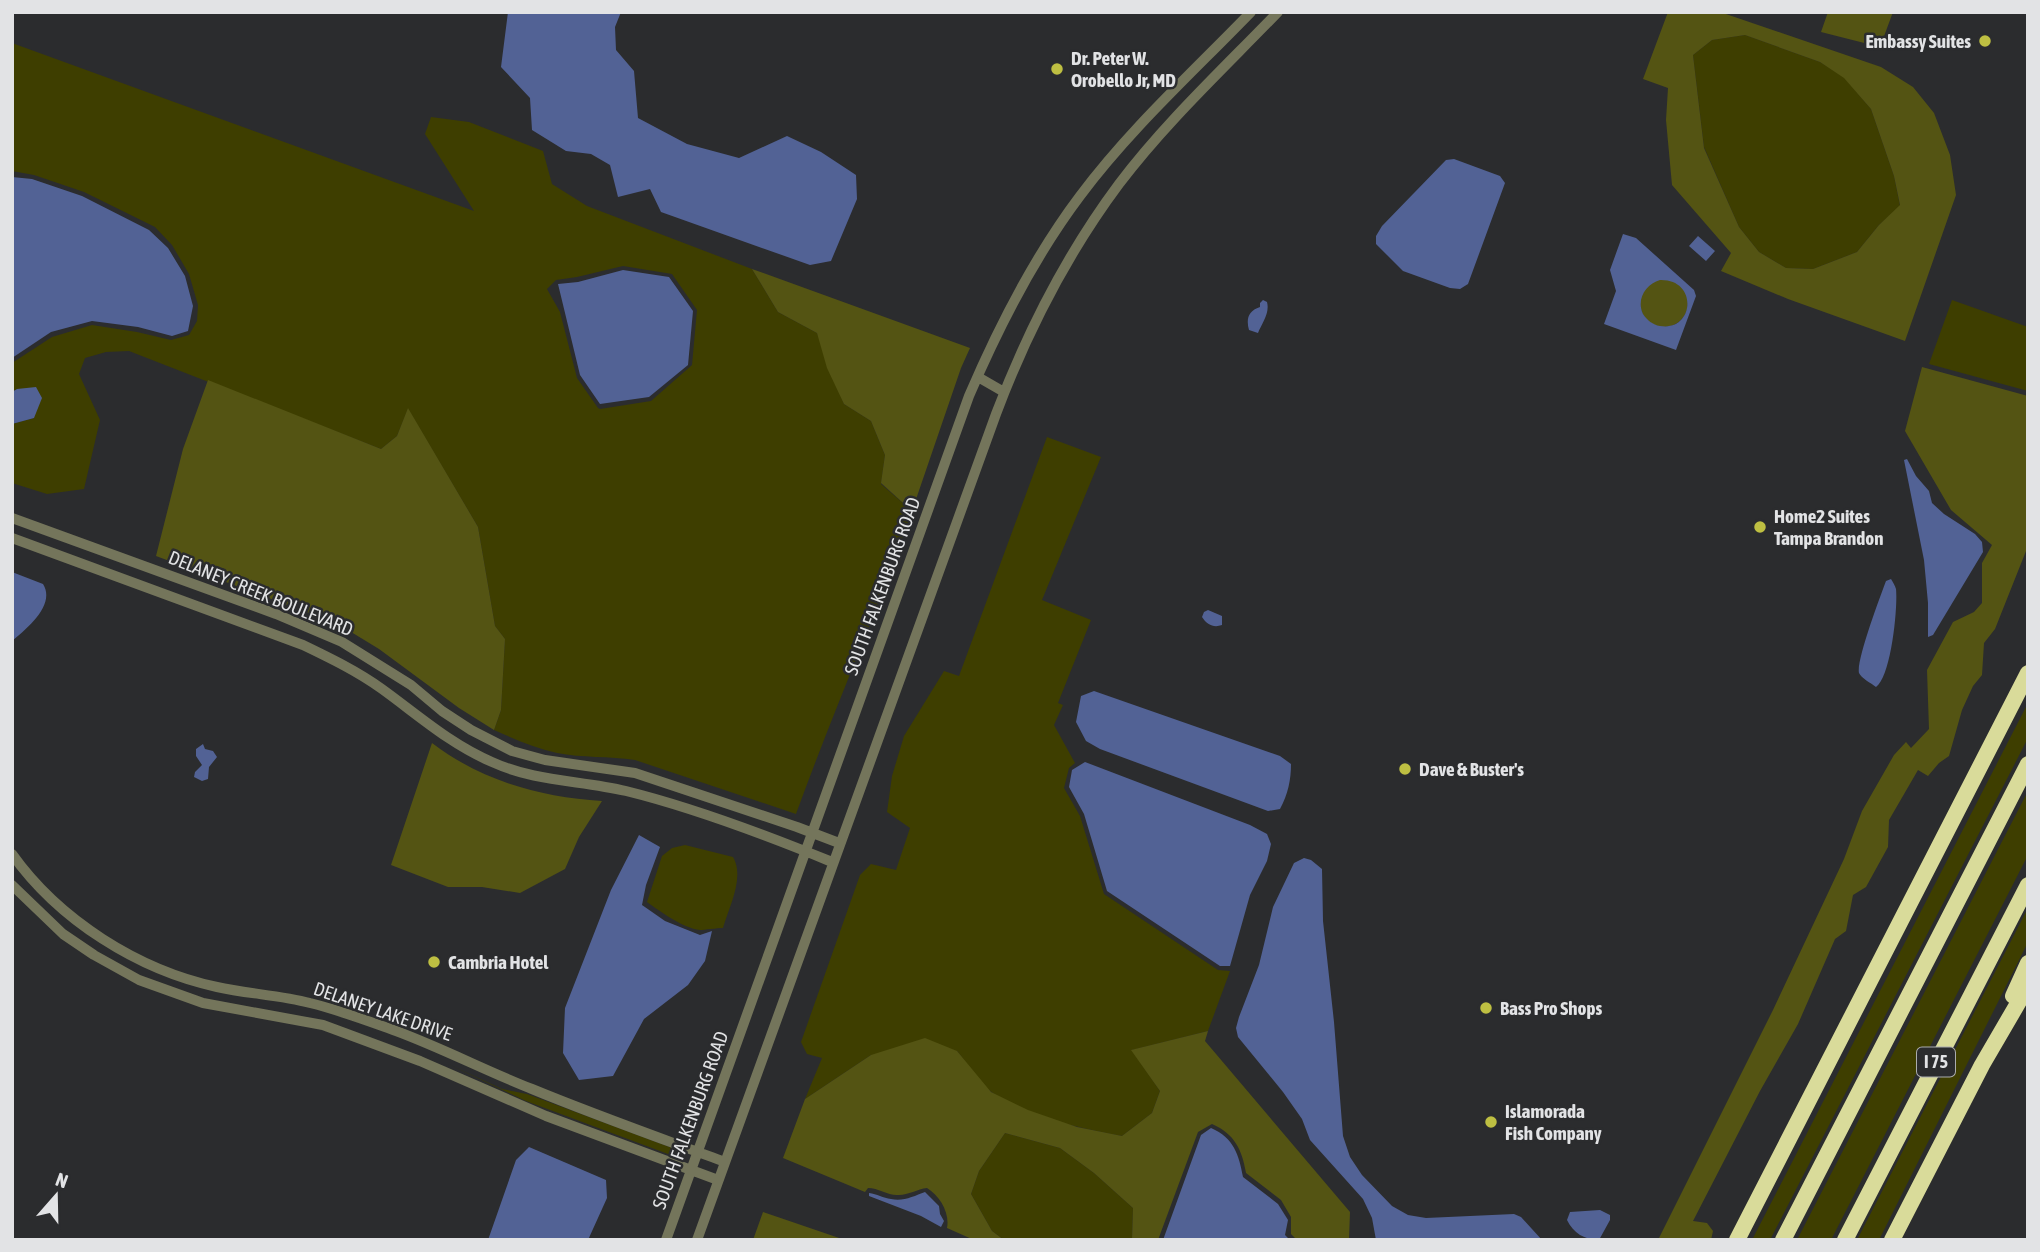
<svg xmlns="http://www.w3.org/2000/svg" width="2040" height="1252" viewBox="0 0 2040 1252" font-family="'Asap Condensed',sans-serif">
<rect width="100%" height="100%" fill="#2b2c2e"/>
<path fill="#3e3e00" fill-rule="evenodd" d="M1745 35 1820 62 1844 77 1871 109 1894 176 1900 206 1879 225 1857 252 1813 269 1786 268 1759 252 1739 227 1704 147 1693 55 1712 40Z
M12 43 474 211 425 134 431 117 469 122 543 151 552 184 587 206 752 269 778 312 817 333 844 404 871 421 885 455 881 484 912 511C877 613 833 712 796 814L635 760C609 756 582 758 557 753 535 748 514 739 494 730L501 710 505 639 495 626 478 527 408 409 397 436 381 449 129 351 106 352 85 358 79 374 100 420 84 489 47 494 12 483V424L34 418 17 389 12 392V363L52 337 92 325 137 332 171 340 189 335 197 321 198 305 189 274 172 245 155 227 84 192 34 175 12 171ZM623 266 672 274 697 310 692 365 651 401 600 409 598 408 577 378 560 312 547 289 556 280 577 277Z
M1952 300 2028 327V391L1929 364Z
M1047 437 1101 457 1042 600 1091 620 1058 703 1063 705 1054 725 1075 763 1069 768 1064 788 1080 816 1104 894 1218 970 1230 971 1208 1031 1132 1050 1160 1091 1152 1113 1122 1136C1079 1128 1030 1118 993 1093 979 1084 968 1064 957 1051L871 1055 805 1099 822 1058 807 1054 801 1042 860 875 871 864 896 870 910 828 887 812 892 776 904 736 944 671 959 676Z
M2028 703V738L1770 1240H1752Z
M2028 791V855L1831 1240H1797Z
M685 845 733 857C745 877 729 907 723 928 717 928 704 930 700 930 683 928 661 912 647 902L662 856 672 848Z
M2028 908V942L1879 1240H1857Z
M448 1064 502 1089 527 1094 672 1148 673 1153 668 1154 526 1101Z
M1005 1133 1060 1148 1094 1173 1133 1208 1132 1240H1004L992 1231 971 1194 979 1171Z"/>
<path fill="#545413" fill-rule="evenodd" d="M1668 12H1720L1881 67 1913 87 1934 113 1950 155 1956 195 1905 341 1788 299 1721 271 1731 253 1672 185 1666 120 1668 88 1643 79ZM1745 35 1820 62 1844 78 1871 109 1894 176 1900 205 1879 225 1857 252 1813 269 1786 268 1759 252 1739 227 1704 148 1693 55 1712 40Z
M1828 12H1893L1880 47 1821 32Z
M752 269 970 348 961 368 912 511 881 483 885 455 871 421 844 404 827 368 817 333 778 312Z
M1640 303a24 24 0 1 1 48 0a24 24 0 1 1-48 0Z
M1922 367 2028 396V546L1995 629 1984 643 1982 675 1973 686 1962 710 1949 756 1939 763 1928 776 1918 770 1889 820 1888 847 1866 887 1853 895 1846 931 1835 939 1798 1024 1760 1091 1693 1221 1707 1223 1713 1231 1711 1240H1658L1773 1010 1844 859 1862 811 1894 755 1906 742 1911 748 1929 729 1927 670 1953 622 1974 612 1982 603V563L1992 545 1951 510 1905 431Z
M208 380 381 449 397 436 408 408 478 527 495 626 505 639 501 710 494 730 459 708 379 649 338 624 156 556 183 449Z
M432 743C482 781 540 797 602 801L579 837 565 869 520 893 482 887H448L391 865Z
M1208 1031 1205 1041 1350 1212 1349 1240H1297L1291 1234V1217L1281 1200 1246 1173C1242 1150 1235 1134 1212 1124L1198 1132 1158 1240H1132L1133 1208 1094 1173 1060 1148 1005 1133 979 1171 971 1194 992 1231 1004 1240H974L947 1228C950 1213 940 1196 927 1188 917 1189 907 1196 897 1195 887 1195 878 1188 868 1188L865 1192 783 1158 805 1099 871 1055 925 1038 957 1051 991 1092 1028 1110 1077 1127 1122 1136 1152 1113 1160 1091 1131 1050Z
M763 1212 845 1240H753Z"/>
<path fill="#526295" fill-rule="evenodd" d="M508 12H621L615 27 616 50 634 71 638 118 687 144 739 158 787 136 821 152 856 175 857 199 831 261 810 265 661 212 650 189 618 197 610 165 591 154 566 151 532 130 530 98 501 67Z
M1454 159 1500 176 1505 183 1468 284 1460 289 1450 288 1403 271 1376 244V236L1382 226 1446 160Z
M12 177 32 179 82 196 149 230 168 248 185 276 193 306 188 331 172 336 138 327 92 321 51 332 12 358Z
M1623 234 1636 238 1694 290 1696 296 1676 350 1604 324 1616 291 1610 270ZM1660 280C1699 279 1694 332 1660 326 1653 325 1647 320 1643 314 1636 299 1646 284 1660 280Z
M1698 236 1715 251 1706 261 1689 246Z
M623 270 669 277 693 311 688 365 649 397 600 404 580 375 558 284 578 282Z
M1263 300 1267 302C1270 313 1262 323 1258 333L1249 330C1246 319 1248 311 1260 307V303Z
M36 387 42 398 34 418 12 424V392L17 389Z
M1907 459 1916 476 1929 491 1932 503 1944 514 1975 534 1982 542 1983 552 1933 635 1928 637V603L1924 560 1904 460Z
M12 572 43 584C56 605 27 628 12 641Z
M1891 579C1893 582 1895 586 1896 589 1898 608 1891 677 1876 687 1871 683 1861 678 1859 673 1856 661 1880 597 1886 581Z
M1208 610 1222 616V625C1214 628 1207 625 1202 617L1204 612Z
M1094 691 1280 756 1291 764C1291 780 1288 794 1280 809L1268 811 1100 749 1086 741 1076 722 1081 696Z
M203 744 205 749 213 751 217 757 209 767 208 779 202 781 194 777 195 772 202 765 196 756V749Z
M1085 762 1250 825 1267 834 1271 844 1267 861 1250 895 1230 966H1220L1107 891 1084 814 1069 787 1072 770Z
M639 835 660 847 646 885 642 905 665 921 700 935 712 931 705 961 688 985 644 1019 613 1076 579 1080 563 1053 565 1008 611 890Z
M1304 858 1311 860 1322 869 1323 921 1334 1022 1343 1136 1350 1157 1362 1175 1392 1206 1408 1215 1426 1218 1514 1214 1521 1217 1542 1240H1376L1372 1218 1363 1199 1310 1140 1302 1119 1283 1092 1238 1037 1236 1028 1239 1017 1259 965 1273 907 1294 863Z
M1211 1128C1234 1138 1239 1155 1243 1177L1278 1204 1288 1220 1285 1235 1290 1240H1163L1201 1135Z
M529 1147 606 1180 607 1198 588 1240H488L516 1160Z
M925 1192 939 1206 940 1214 944 1221 941 1227 921 1216 869 1196V1193C877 1194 883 1198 891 1199 903 1202 914 1196 925 1192Z
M1600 1210 1610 1215V1220L1599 1240C1585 1240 1573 1233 1567 1220L1570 1212Z"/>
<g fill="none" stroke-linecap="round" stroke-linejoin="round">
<path stroke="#74755b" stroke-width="10" d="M978 377 1004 392
M12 518 276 614 342 642 411 685 442 711 471 730 512 751 545 760 635 773 797 827 839 843
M12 538 303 645C330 658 357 671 382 689 418 715 450 744 492 762 536 782 580 780 626 791 695 808 766 835 832 862
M12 854C59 920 138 970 217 987 248 994 280 995 310 1003 339 1010 368 1021 396 1031 442 1048 486 1071 532 1089 595 1115 660 1138 725 1162
M12 885 63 934 94 955 139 980 203 1003 323 1025 420 1061 546 1116 718 1180
M666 1240 969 396C999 326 1034 257 1080 196 1130 129 1193 72 1251 12
M697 1240 996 414C1027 332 1066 255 1119 184 1166 122 1224 68 1278 12"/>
<path stroke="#d9db9a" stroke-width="16" d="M2013 996 2028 963
M1737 1240 2028 673
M1783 1240 2028 764
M1845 1240 2028 885
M1892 1240 1982 1065 2028 986"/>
</g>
<g fill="#bebf42" stroke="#2b2c2e" stroke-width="2.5">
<circle cx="1985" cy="41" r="7"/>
<circle cx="1057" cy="69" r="7"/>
<circle cx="1760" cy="527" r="7"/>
<circle cx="1405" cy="769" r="7"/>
<circle cx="434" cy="962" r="7"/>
<circle cx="1486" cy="1008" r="7"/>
<circle cx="1491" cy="1122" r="7"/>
</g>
<g text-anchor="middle" stroke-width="5" stroke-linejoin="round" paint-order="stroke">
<rect fill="#2b2c2e" stroke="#abacae" stroke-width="2" x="1917" y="1047.5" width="38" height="29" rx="5"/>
<g font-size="18" font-weight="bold" fill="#e2e3e5">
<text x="1936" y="1068">I 75</text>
</g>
<g font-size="19" font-weight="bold" fill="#e2e3e5" stroke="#2b2c2e" text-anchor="start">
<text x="1971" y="48" text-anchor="end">Embassy Suites</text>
<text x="1071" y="65">Dr. Peter W.<tspan x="1071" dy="22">Orobello Jr, MD</tspan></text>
<text x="1774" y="523">Home2 Suites<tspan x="1774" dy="22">Tampa Brandon</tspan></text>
<text x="1419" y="776">Dave &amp; Buster's</text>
<text x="448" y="969">Cambria Hotel</text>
<text x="1500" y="1015">Bass Pro Shops</text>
<text x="1505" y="1118">Islamorada<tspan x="1505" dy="22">Fish Company</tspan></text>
</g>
<g font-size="19" fill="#e2e3e5" stroke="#2b2c2e">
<text transform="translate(882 586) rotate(-70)" y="7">SOUTH FALKENBURG ROAD</text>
<text transform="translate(261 593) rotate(22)" y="7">DELANEY CREEK BOULEVARD</text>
<text transform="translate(383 1011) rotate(19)" y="7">DELANEY LAKE DRIVE</text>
<text transform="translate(690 1120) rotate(-70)" y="7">SOUTH FALKENBURG ROAD</text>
</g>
</g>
<rect width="2040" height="1252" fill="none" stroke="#e2e3e5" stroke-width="28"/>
<g transform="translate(56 1196) rotate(20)" stroke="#2b2c2e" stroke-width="5" paint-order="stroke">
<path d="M0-5L12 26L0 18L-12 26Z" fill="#e2e3e5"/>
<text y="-10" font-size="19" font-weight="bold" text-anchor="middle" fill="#e2e3e5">N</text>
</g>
</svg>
